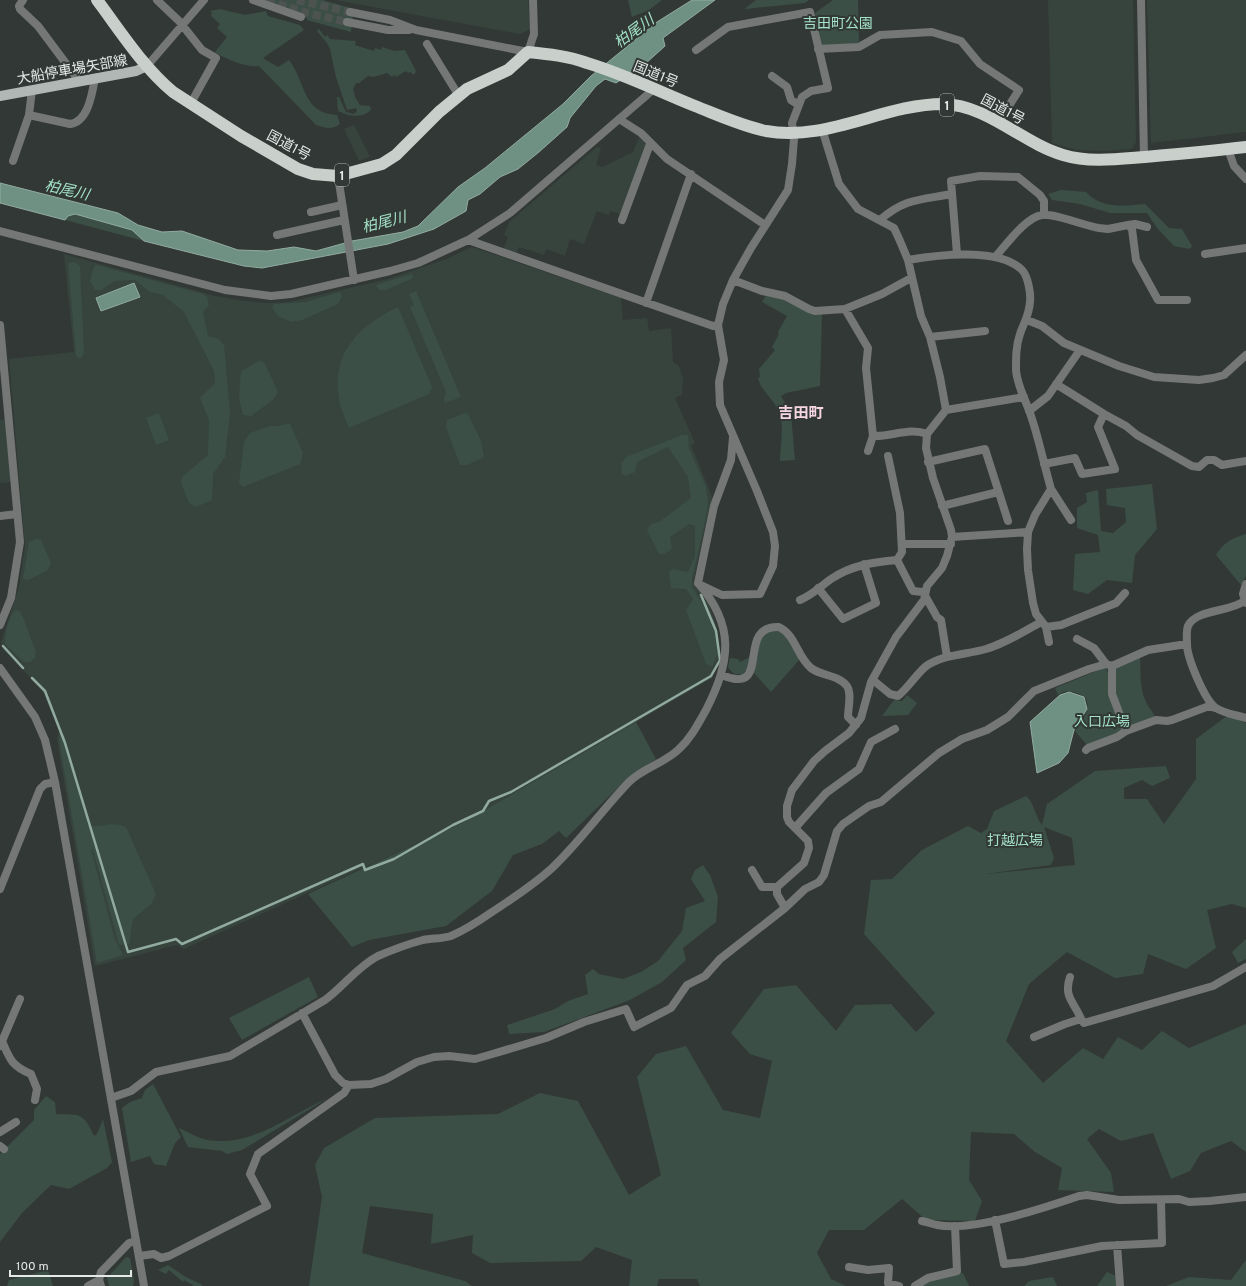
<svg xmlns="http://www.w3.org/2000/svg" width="1246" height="1286" viewBox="0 0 1246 1286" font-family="Overpass,'Noto Sans JP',sans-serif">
<rect width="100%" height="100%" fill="#323835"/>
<path fill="#37443e" d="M335 0H528L530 29 520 34Z
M1048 0H1133L1136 142 1132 149 1105 151 1076 150 1052 143Z
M1147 0H1246V132L1151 143Z
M354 125 370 157 359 161 344 129Z
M639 137 645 143 646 147 623 212 619 214 610 211 609 215 597 211 584 244 570 239 565 256 546 249 544 255 519 247 516 255 503 250 508 237 504 235 509 222 597 147 601 148 596 165 602 167 633 152Z
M472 247 621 298 623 320 647 318 649 331 671 328 673 362 679 366 683 379 682 395 675 398 695 443 691 445 712 497 693 583 709 605 717 628 720 654 712 678 466 821 184 949 177 945 95 966 57 739 59 730 42 690 3 649 1 642 19 587 25 546 9 359 74 352 64 254 215 296 244 301 266 303 289 302 388 279 446 259Z
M5 419 11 482 0 483V420Z"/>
<path fill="#3b4f46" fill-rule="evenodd" d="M261 0H323L354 9 351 32 307 20 306 15Z
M628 0H662L649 10 632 17Z
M756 0H809L805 3 744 9Z
M833 0H858L859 44 820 46 815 13Z
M220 9 245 15 266 11 268 16 300 25 304 30 263 58 278 67 289 60C307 84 302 113 337 115L340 124C332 130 325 128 316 125L259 66C248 68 225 59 215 52L227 37 217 28 220 24 211 16 212 13 210 11Z
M319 29 325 37 327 35 330 39 356 41 355 45 374 51 375 48 381 50 382 47 394 51 405 50 416 71 414 75 410 72 408 73 406 71 396 77 395 75 392 77 387 73 374 77 368 76 359 83H356L353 89 355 97 360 105 370 106 371 110C361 119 349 116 338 111L337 97H339L346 112 354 114 357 111 356 108 347 110 336 77 330 49 327 43 317 31Z
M1061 190 1086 192C1101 209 1125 206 1145 204L1169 228 1182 229 1192 246 1190 249 1174 246 1157 228 1147 213H1110L1080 204 1052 200 1048 194Z
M75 214 132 230 144 241 65 220 68 216Z
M72 262 77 263 80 267 84 352 82 357 79 358 76 356 68 264Z
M97 265 203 294 207 297 209 305 203 312 208 336 219 339 224 345 230 413 225 457 213 474 212 500 196 507 189 503 181 483 182 477 208 455 209 420 200 398 215 383 214 371 184 312 163 295 150 292 135 280 115 281 101 290H95L90 281 94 266Z
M411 274 414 276 411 279 386 290H379L376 285Z
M416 291 461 397 445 403 444 399 446 392 410 307 414 305 409 294Z
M340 292 342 296 338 304 302 320 291 322 278 316 272 308 274 304 306 302Z
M766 295 780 297 822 314 820 386 786 393 781 396 791 413 795 460 780 461C780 445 786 420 776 406 771 397 760 389 758 378L760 377 759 369 775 350 772 347 779 334 778 332 787 316 762 302Z
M398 307 432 387 429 394 349 428C346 420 342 412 340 404 329 356 357 326 398 307Z
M259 361 264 362 278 392 273 400 251 416 243 415 239 398 241 371Z
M159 413 169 440 156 445 146 418Z
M465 413 468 414 481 441 484 457 467 465H460L446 427 447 420Z
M286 424H290L303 453 300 464 243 487 239 483 244 442 250 433 270 426H279Z
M682 435H688L689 448 706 487 708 504 703 531 692 578V587L714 623 718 653 712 667 706 664 686 610 693 599 686 589 671 588 669 573 672 569 688 572 695 556V526L689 524 670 537 672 549 664 554H659L647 530 651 524 659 522 691 498 688 477 668 447 637 462 635 472 626 476 622 474 621 464 626 457Z
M1152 484 1157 529 1135 555 1132 583 1107 580 1088 594 1073 590 1075 554 1100 552 1098 535 1077 528V508L1087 502 1086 493 1098 490 1101 531 1113 533 1126 522 1125 508 1107 505 1106 489Z
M1246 534V576L1241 585 1216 555C1224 542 1232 538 1246 534Z
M36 539 41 540 51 563 48 570 28 580 23 579 29 542Z
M16 610 21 612 36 652 35 658 30 662H24L5 644C5 634 8 616 16 610Z
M777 629 787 637 800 659 771 692 754 673 760 640 763 634Z
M1140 654C1141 670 1139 688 1146 702 1148 708 1154 711 1155 718L1127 728 1114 690V669Z
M750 657 751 664 743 674C735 675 733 674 728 667L730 658 738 659 740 662Z
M1106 667 1124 730 1087 745 1075 731C1082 720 1092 710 1085 697 1076 692 1067 688 1058 695L1055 688Z
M907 695 917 703 908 715 882 716 894 700 902 701Z
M1228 715 1246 723V908L1232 904 1207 910 1216 948 1186 969 1148 954 1143 974 1115 978 1067 952 1029 984 1006 1041 1043 1083 1083 1048 1103 1059 1118 1037 1142 1050 1162 1031 1189 1048 1246 1024V1152L1231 1141 1201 1153 1190 1171 1171 1179 1153 1133 1121 1141 1099 1129 1087 1139 1111 1173 1114 1192 1058 1190 1062 1168 1035 1152 1014 1134 971 1132 969 1180 982 1201 975 1221 926 1220 902 1199 864 1230H829L817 1253 831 1279 846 1286H700L697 1279H659L657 1286H629L632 1260 596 1247 581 1261 490 1263 472 1253 473 1235 431 1244 433 1214 370 1206 362 1253 465 1281 472 1286H309L322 1197 315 1165 324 1148 375 1118 498 1114 540 1093 578 1101 629 1195 661 1175 637 1077 656 1054 686 1046 723 1110 760 1118 772 1061 750 1054 731 1033 764 989 796 985 836 1031 855 1005 891 1004 916 1032 935 1013 864 934 871 880 892 879 922 850 968 826 981 833 987 829 994 811 1026 796C1034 802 1035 816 1042 825L1047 804 1095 771 1166 766 1170 778 1152 786 1142 780 1124 788V799H1147L1164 824 1196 779V739ZM1044 827 1072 838 1075 865 986 874 1051 865 1054 858Z
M636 722 656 759 629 777 566 838 559 831 542 844 513 855 492 891 446 926 369 940 352 947 308 894 466 821Z
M61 732 64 734 88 819 87 825C103 829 109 820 126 827L156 894 152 903 133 919 129 944 119 945 93 850 91 849 115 940 123 955 97 963 59 740Z
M703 865 710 875 718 897 716 922 683 948 686 960 662 982 630 1000 544 1032 509 1034 507 1025 555 1009 568 1001 588 994 585 975 593 969 599 974 623 979 641 972 658 961 682 931 686 908 705 901 691 879 695 870Z
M1246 939V959L1238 963 1232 952Z
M309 977 318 997 242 1040 229 1018Z
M153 1084 181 1137 175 1143 166 1166 154 1164 150 1156 131 1162 122 1108 130 1102 142 1098 145 1090Z
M46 1096 55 1102 56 1114C81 1115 83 1112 94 1136L97 1134 103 1119 112 1162 107 1168 69 1189 51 1185 22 1213 0 1242V1154L34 1120V1110Z
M328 1098 242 1150 227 1154 222 1151 188 1147 179 1128C188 1132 198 1138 207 1140 254 1147 289 1115 328 1098Z
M126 1257 130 1258 134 1280 133 1286H109L107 1278Z
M1246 1260V1286H1166L1189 1277 1231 1280Z
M168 1265 186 1277 201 1284 202 1286H194L184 1280 183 1282 169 1270 166 1274 158 1270Z
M48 1270 53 1286H7L9 1280Z
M937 1272 963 1273 969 1286H922Z
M1107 1272 1116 1276V1286H1097Z
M1053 1277 1057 1286H1024L1029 1281Z"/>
<path fill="#6f9183" stroke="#92aba1" d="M692 0H715L663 38 665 46 645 64 616 83 605 79 596 86 570 118 567 127 539 152 518 169 500 177 480 194 468 200 466 211 434 229 388 244 262 268 244 266 144 241 132 230 75 214 68 216 65 220 0 203V183L118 213 138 225 162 232 182 231 238 250 267 251 294 247 316 251 352 241 403 232 418 226 458 187 485 168 563 104 591 76 657 22Z
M134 283 140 297 101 311 96 298Z
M1069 692 1084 697 1087 709 1074 730 1068 753 1059 763 1037 773 1030 722 1060 695Z"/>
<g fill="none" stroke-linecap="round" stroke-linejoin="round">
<path stroke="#92aba1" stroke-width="2.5" d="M3 646 23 668
M32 678 45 691 65 743 128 952 176 939 182 944 363 864 365 870 394 859 453 825 483 811 489 801 511 792 711 676 720 660 716 631 701 595"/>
<path stroke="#4d5350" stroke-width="8" stroke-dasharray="8 4" stroke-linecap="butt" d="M267 0 307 13 347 22
M297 0 350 12"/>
<path stroke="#747776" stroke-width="8" d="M23 0 19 6 20 9 38 26 79 81
M157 0 179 21 202 50 216 58 191 103
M253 0 301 17
M1141 0 1144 157
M350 12 390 20 416 30 528 52 534 34 533 0
M347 22 388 30H409
M427 44 459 96
M818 49 859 47 880 35 932 32 961 41 980 64 1019 90 998 123
M696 50 728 27 810 12 828 88 811 91 802 97 792 123 794 139 792 164 788 190 751 248 733 280 723 304 718 325 724 360 719 382 720 405 757 491 773 532 775 546 773 566 760 594 722 595 703 586
M147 66 204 0
M772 76 787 87 791 100 799 105
M29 115 70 124C88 122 92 94 95 78
M619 119 641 133 667 159 765 225
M1228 149 1234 166 1246 179
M13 161 29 115 32 90
M338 176 354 280
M311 212 342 205
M622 220 650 144
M880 220C905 198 921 200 952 194
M1128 225 1135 224 1147 227
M0 231 225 290 271 296 291 294 390 271 418 263 468 240 510 213 654 89
M277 235 344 220
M468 240 713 326 718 325
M957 254 951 181 980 176 1018 177 1040 195 1044 201V215
M1205 254 1246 248
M995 257C1006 245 1026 217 1042 215 1054 213 1085 226 1099 228L1108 229 1128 225 1132 229 1136 260 1158 300H1187
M908 260C937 255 999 247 1022 270 1028 276 1031 294 1030 302 1029 316 1024 322 1020 334 1016 345 1016 357 1016 370 1017 386 1026 400 1031 416 1039 439 1044 465 1051 489L1035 515 1028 532 1027 549 1028 570 1033 603 1036 614 1046 627 1049 642
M733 280 762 291 785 296 809 309 815 311 845 309 882 294 911 278
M646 303 691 174
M845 309 868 348 866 368 873 436 868 451
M1027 320 1042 326 1064 343 1119 366 1154 377 1199 380 1213 378 1224 375 1246 355
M0 325 20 542 11 598 0 625
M930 337 985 331
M1056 384 1104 414 1126 426 1137 435 1192 466 1199 467 1207 460H1214L1222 465 1246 461
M946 410 1024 397
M1029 411 1048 396 1080 350
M873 436C891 437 910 427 927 434
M888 456 900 513 902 552 897 560
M928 462 985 449 1008 521
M1044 464 1075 458 1082 474 1115 469 1098 427 1104 414
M1051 489 1071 520
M942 506 998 492
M0 516 17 514
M952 537 1028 532
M902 544H951
M897 560 913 591 923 592 937 617 941 620 947 657
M698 583 714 506 731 460 733 437
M1246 584 1243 594 1246 603
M818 588 843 619 876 603 864 564
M800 600C812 595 821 586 831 579 852 565 874 562 897 560
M1046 627 1061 625 1116 603 1125 593
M1077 639 1094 648 1106 664
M1187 644C1187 658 1205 701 1216 708 1225 714 1237 715 1246 718
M1112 666V694L1126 731 1156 720 1167 721 1172 720 1209 706 1215 708
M0 668 35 717 45 740 55 782 144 1286
M722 675C774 697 734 625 779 627 796 635 797 657 811 668 821 676 839 675 847 686 852 694 848 708 848 717L856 725
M873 680 890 694 898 696C908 688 915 676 925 667 942 654 966 655 986 649 1006 643 1023 632 1041 622
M1086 750 1088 748 1117 737 1126 731
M795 828 826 793 859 769 871 742 895 729
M752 870 762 887H777
M0 889 40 789 45 784 55 782
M785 908 777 894V887L804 863 809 848 808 841 789 822 787 817V806L792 790 814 761 825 751 849 733 861 718 871 682 896 637 924 600 927 586 942 568 947 556 952 537 951 530 933 478 926 448 927 434 946 410 940 377 930 337 921 316 908 260 900 241 894 228 858 209 839 184 822 129
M1070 977C1063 997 1075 1003 1081 1019
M302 1013 335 1075 343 1083 349 1085 371 1084 386 1079 417 1062 434 1057 449 1056 475 1059 489 1055 546 1038 584 1022 626 1009 634 1027 671 1008 687 985 705 976 720 959 785 908 805 889 819 882 824 875 837 831 843 824 869 806 881 802 939 753 962 739 987 730 1008 717 1034 691 1089 669 1106 664 1112 666 1148 650 1187 644C1187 639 1186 631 1188 626 1196 609 1231 612 1244 601
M1034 1037 1065 1024 1081 1019 1084 1023 1213 986 1246 967
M2 1041C10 1060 12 1066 31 1074L37 1089 35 1100
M0 1046 20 999
M111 1098 131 1091 156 1072 230 1056 325 1000C343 987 357 967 378 956 392 950 408 944 423 940 432 938 442 939 451 936 465 930 479 921 492 912 512 899 533 885 551 869 579 843 602 810 629 782 643 768 665 763 679 749 691 738 698 724 706 710 731 662 735 625 698 583
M0 1132 16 1122
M0 1146 4 1149
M995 1220 1004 1264 1024 1262 1102 1246 1162 1243 1161 1200
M922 1221C927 1222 932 1224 937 1225 973 1232 1044 1208 1079 1196L1087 1195 1119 1200 1179 1199 1189 1202 1210 1201 1246 1197
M1117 1245 1120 1285
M139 1256 154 1254 161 1258 169 1256 267 1206 250 1174 258 1154 344 1093 349 1085
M849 1267 868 1270 889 1268 888 1283 899 1286
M88 1286 99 1280
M101 1286 99 1280 101 1272 129 1243 136 1241
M915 1286 928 1278 957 1271 955 1226"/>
<path stroke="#b1b7b4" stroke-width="10" d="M0 96 136 71 147 66"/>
<path stroke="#c9d0cc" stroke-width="12" d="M97 0C121 32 143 67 173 92L241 136 298 169 313 174 338 176 382 164 396 155 439 112 467 89 508 70 528 52C548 54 568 56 587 63 624 74 660 92 695 106 718 115 742 126 766 131 827 142 884 104 943 104 988 105 1022 143 1063 155 1089 163 1119 159 1145 157 1179 154 1212 151 1246 147"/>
</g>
<g text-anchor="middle" stroke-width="4" stroke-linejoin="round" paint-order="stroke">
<g fill="#323835" stroke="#afb4b2" stroke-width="1">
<rect x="940" y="94" width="14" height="22" rx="3"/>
<rect x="335" y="164" width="14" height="22" rx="3"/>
</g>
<g font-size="13" font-weight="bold" fill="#e5e9e7">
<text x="947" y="110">1</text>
<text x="342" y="180">1</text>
</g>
<g font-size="14" fill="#a4e2c9" stroke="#323835">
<text x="838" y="28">吉田町公園</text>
<text x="1102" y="726">入口広場</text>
<text x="1015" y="845">打越広場</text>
</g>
<g font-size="14" fill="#e5e9e7" stroke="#323835">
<text transform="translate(72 69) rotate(-10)" y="5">大船停車場矢部線</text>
<text transform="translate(656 74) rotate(22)" y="5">国道1号</text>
<text transform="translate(1003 109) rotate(28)" y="5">国道1号</text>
<text transform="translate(289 145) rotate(28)" y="5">国道1号</text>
</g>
<g font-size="15" font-style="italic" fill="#a2e1c7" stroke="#323835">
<text transform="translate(634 31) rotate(-36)" y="5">柏尾川</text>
<text transform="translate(67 190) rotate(13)" y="5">柏尾川</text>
<text transform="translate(384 222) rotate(-14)" y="5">柏尾川</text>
</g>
<g font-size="15" font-weight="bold" fill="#f6d5e3" stroke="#323835">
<text x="801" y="418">吉田町</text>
</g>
</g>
<path d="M10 1270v6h121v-6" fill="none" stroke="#e5e9e7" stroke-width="2"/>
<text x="16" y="1270" font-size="12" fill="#e5e9e7" stroke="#323835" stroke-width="3" paint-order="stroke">100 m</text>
</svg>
